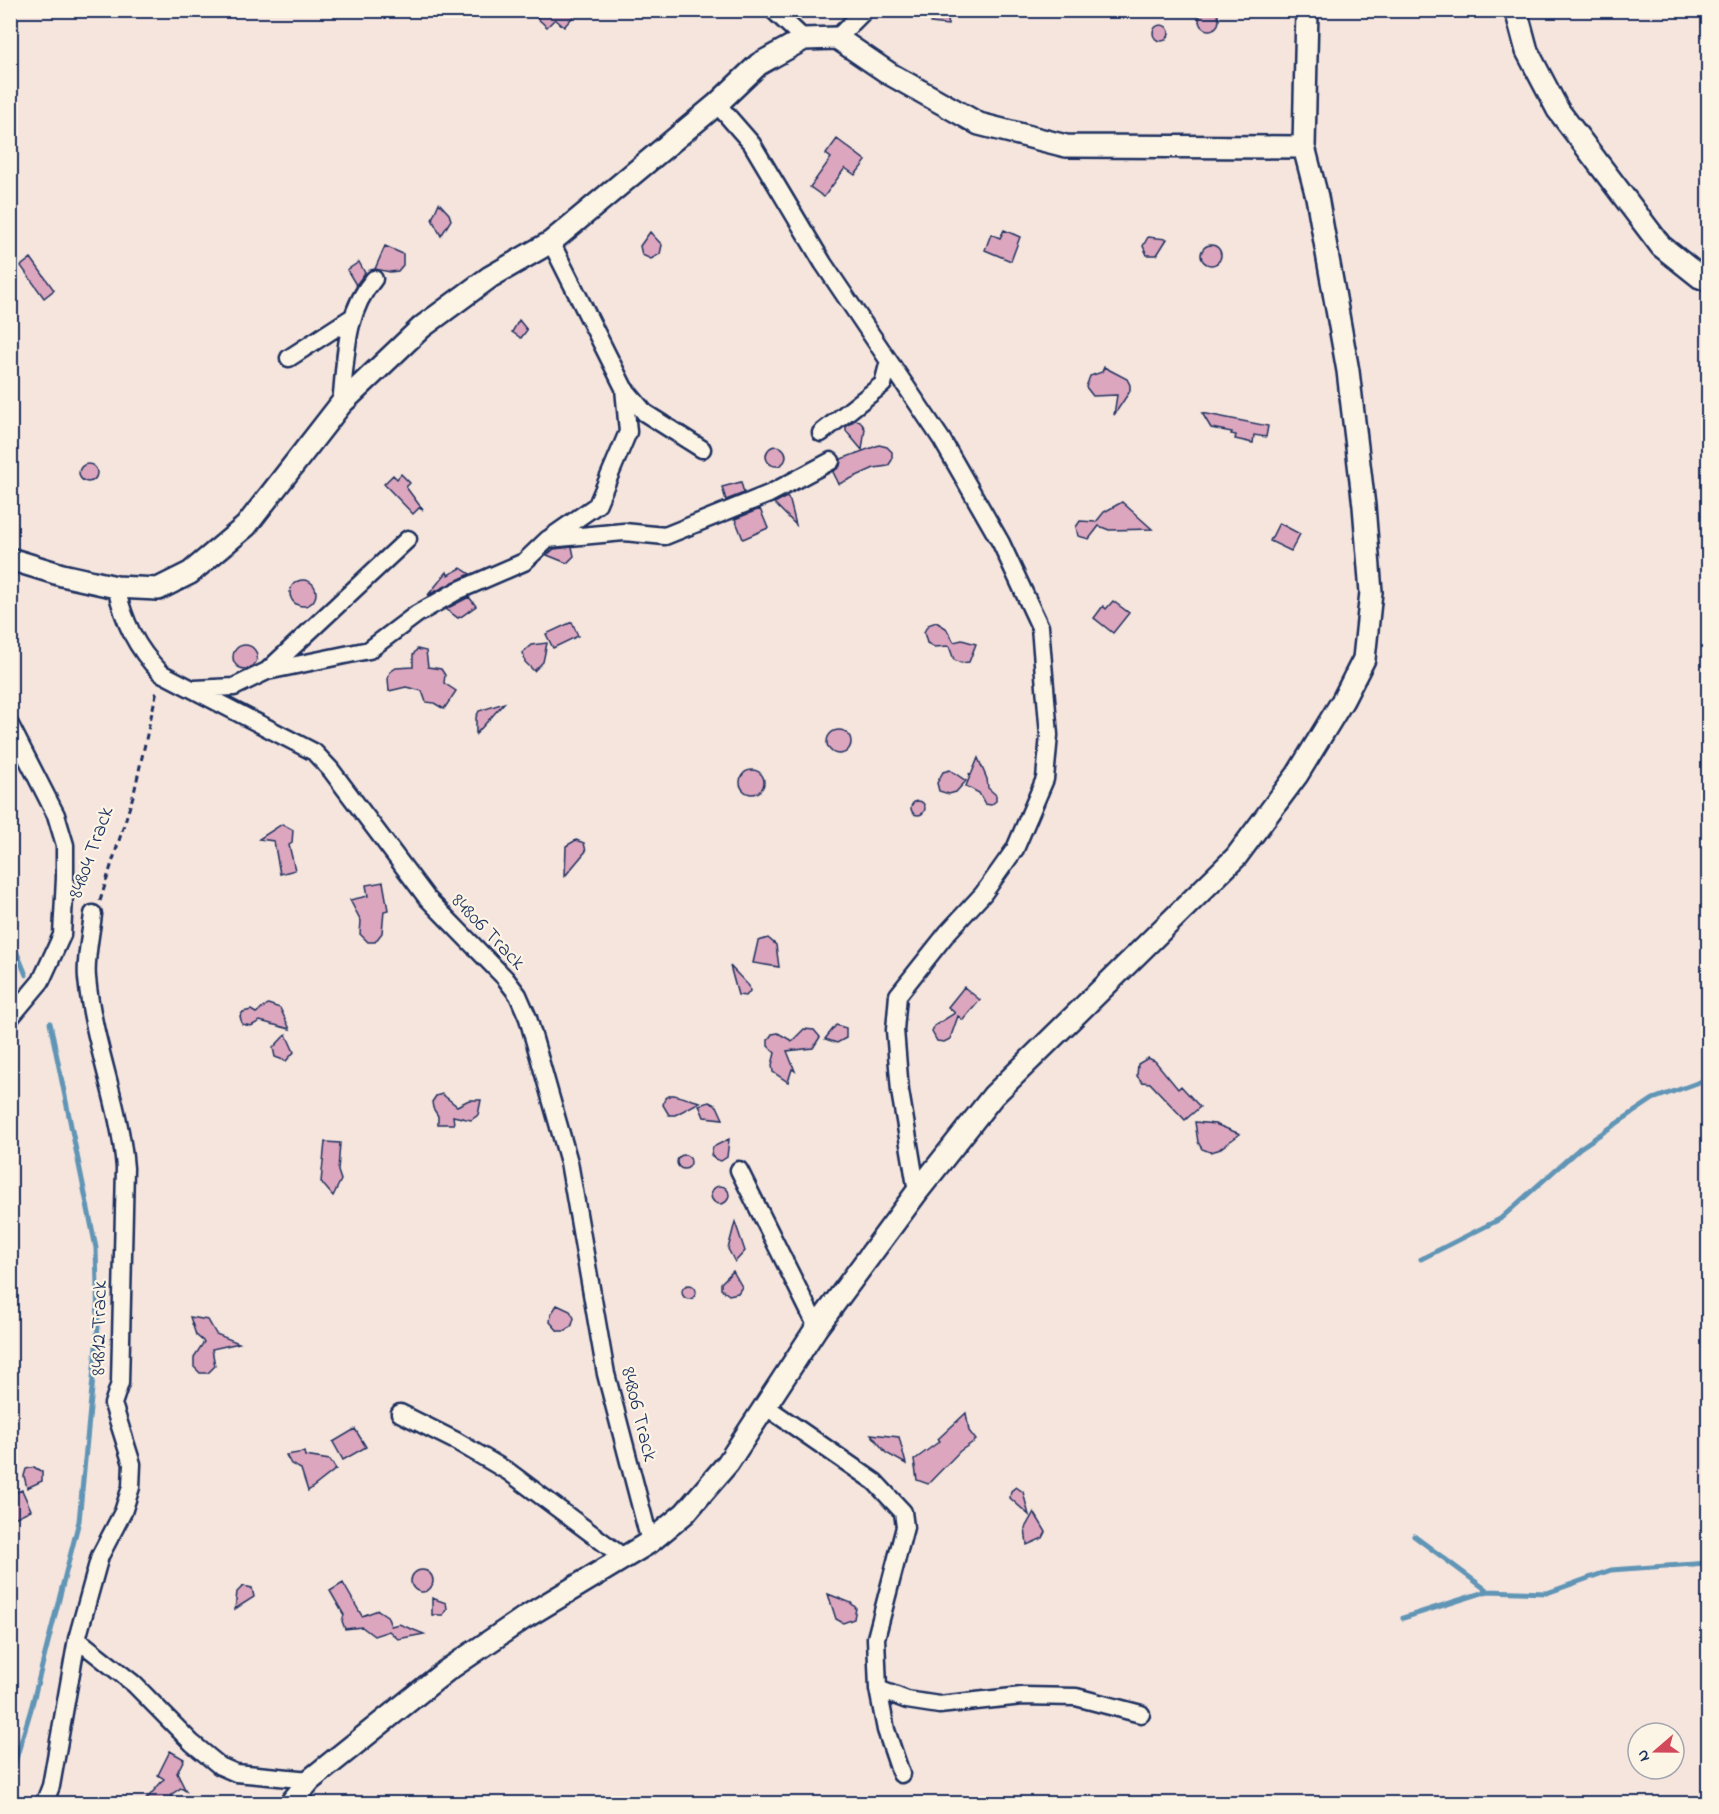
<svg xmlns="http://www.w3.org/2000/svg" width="1719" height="1814" viewBox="0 0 1719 1814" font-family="'Indie Flower',sans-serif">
<rect width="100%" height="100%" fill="#f6e5dd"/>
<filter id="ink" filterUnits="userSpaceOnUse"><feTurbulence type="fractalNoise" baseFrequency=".0167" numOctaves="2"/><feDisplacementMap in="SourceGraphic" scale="12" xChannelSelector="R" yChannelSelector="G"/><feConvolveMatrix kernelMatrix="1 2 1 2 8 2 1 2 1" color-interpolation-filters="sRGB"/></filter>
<g filter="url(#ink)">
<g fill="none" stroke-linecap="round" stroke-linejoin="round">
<path stroke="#6195b6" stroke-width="5" d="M10 936 26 975
M1421 1259 1500 1219 1580 1148 1653 1099 1708 1079
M1414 1536 1488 1591 1547 1593 1611 1570 1708 1563
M1403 1618 1488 1591
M10 1779 31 1709 79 1521 98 1327 96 1248 50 1023"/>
</g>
<path fill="#dca6be" stroke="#1b2f5e" stroke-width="1.5" d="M1199 20a10 10 0 1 1 20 0a10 10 0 1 1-20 0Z
M545 10H579L564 27 555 19 547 27 537 18Z
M933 10H949L948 25 931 23Z
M1153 33a8 8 0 1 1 16 0a8 8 0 1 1-16 0Z
M837 139 866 161 855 175 845 168 824 197 810 187 831 158 826 154Z
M439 203 449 214 451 220 441 236 432 219Z
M1004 230 1020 237 1011 261 985 250 991 234 1000 238Z
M650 232 662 245 660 254 651 259 642 255 640 246Z
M1148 237 1167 239 1157 255H1147L1143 246Z
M1201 255a10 10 0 1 1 20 0a10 10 0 1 1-20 0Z
M385 246 403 254V265L398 271 390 272 375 269Z
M31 258 54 290 44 298 21 266Z
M359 262 365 273 356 285 347 270Z
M519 320 527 330 521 338 512 332Z
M1104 367 1127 379 1130 385V391L1114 415 1117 395 1093 396 1086 387 1090 376 1102 372Z
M1202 413 1268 426 1266 437 1254 435 1253 443 1235 439 1236 435 1231 434 1232 432 1211 428Z
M855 420 860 421 865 429 862 450 846 431V427Z
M879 445 887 447 892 452V460L888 466 874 468 839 484 833 472 840 466 841 459Z
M766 456a10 10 0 1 1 20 0a10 10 0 1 1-20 0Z
M79 473a9 9 0 1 1 18 0a9 9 0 1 1-18 0Z
M401 474 410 483 406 487 423 510 419 508 413 514 384 484 393 475 397 479Z
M741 482 744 493 726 500 722 487Z
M787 497 790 501 796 525 774 503Z
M1122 502 1152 529 1109 530 1099 526 1089 539 1078 536 1076 527 1080 521 1096 522 1104 512Z
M760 509 768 528 743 539 735 519Z
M1279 523 1300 534 1291 551 1270 541Z
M572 547 574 556 567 563 547 555 554 549Z
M461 568 470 574 428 595 447 572 448 575Z
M290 593a13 13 0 1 1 26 0a13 13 0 1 1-26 0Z
M469 597 476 606 462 616 458 618 446 609Z
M1113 601 1129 613 1113 633 1094 618 1103 606 1106 609Z
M572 622 578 636 553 648 546 634Z
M936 622 946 628 954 642 962 640 976 644 969 662 961 663 954 660 949 646 934 647 927 643 924 632 928 625Z
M547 643 543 662 534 671 525 662 523 652 531 645Z
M233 657a12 12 0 1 1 24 0a12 12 0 1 1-24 0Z
M417 649 426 651 428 667 441 669 445 675 444 683 456 691 444 709 434 703 426 702 422 691 406 687 389 691 388 678 390 672 396 668 413 667V655Z
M504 703 476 734V717L479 711Z
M827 742a12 12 0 1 1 24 0a12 12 0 1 1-24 0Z
M978 758 987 779 988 788 996 795V801L991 805 985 804 979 793 966 786 970 776 969 773 971 775Z
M950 770 966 781 956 792 949 794 939 791 937 783 943 772Z
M740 782a12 12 0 1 1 24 0a12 12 0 1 1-24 0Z
M911 808a7 7 0 1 1 14 0a7 7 0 1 1-14 0Z
M282 824 293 830 292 843 289 845 295 870 280 874 274 841 259 839Z
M576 840 584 843 586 851 565 876 566 846Z
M383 882 388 910 384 911 382 933 375 942H368L360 934 361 921 350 900 368 896 366 885Z
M768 938 776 945 779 967 753 963 758 941Z
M730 966 749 986 750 991 746 996 738 995Z
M964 987 980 1000 963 1020 958 1016 950 1039 944 1042 937 1041 932 1032 934 1026 955 1013 948 1007Z
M268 1004 280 1008 290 1029 260 1021 251 1026 242 1024 240 1016 243 1012 251 1010 256 1013Z
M836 1025 846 1028V1038L837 1043 825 1039Z
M804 1029 814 1030 820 1037 813 1048 787 1051 795 1071 792 1069 788 1082 773 1072 772 1065 775 1053 768 1046V1040L772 1034 778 1033 792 1041Z
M286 1034 294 1052 286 1061 275 1057 273 1048Z
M1148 1058 1155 1061 1178 1089 1181 1086 1200 1107 1185 1120 1150 1083 1142 1082 1137 1076 1138 1064Z
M442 1094 457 1106 469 1100H481L478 1115 471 1120 453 1116 454 1124H438V1116L433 1108 432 1102 436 1096Z
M671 1095H674L700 1102 675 1115H669L663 1105 665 1098Z
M709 1102 717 1106 723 1119 704 1117 699 1105Z
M1195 1122 1215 1124 1240 1134 1218 1150 1210 1152 1202 1149 1198 1142Z
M729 1139 727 1157 721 1161 715 1159 711 1155 713 1147Z
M325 1142 340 1143 338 1171 341 1180 333 1196 321 1182Z
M677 1162a7 7 0 1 1 14 0a7 7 0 1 1-14 0Z
M711 1195a9 9 0 1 1 18 0a9 9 0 1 1-18 0Z
M735 1222 745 1251 735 1262 728 1249Z
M733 1271 742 1287 738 1293 729 1295 721 1289V1283Z
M682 1292a7 7 0 1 1 14 0a7 7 0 1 1-14 0Z
M557 1305 570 1311 574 1318 572 1325 566 1331H558L550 1322 551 1314Z
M190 1317 208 1320 216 1334 239 1343 212 1349 215 1366 208 1373H200L194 1367V1357L204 1342 196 1335Z
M966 1413 969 1431 976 1440 960 1451 928 1484 917 1480 914 1460 940 1441 938 1439Z
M355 1429 366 1447 343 1460 333 1442Z
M871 1434 899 1437 906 1464 886 1453Z
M304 1452 305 1456 330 1460 336 1469 308 1491 301 1469 291 1464 286 1455Z
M34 1467 42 1472V1481L27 1488 24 1476 26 1469Z
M1016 1487 1023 1492 1029 1515 1010 1498 1011 1491Z
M22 1490 31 1510 10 1520V1495Z
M1034 1512 1046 1532 1043 1538 1027 1545 1025 1528Z
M411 1581a11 11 0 1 1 22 0a11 11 0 1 1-22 0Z
M343 1583 362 1616 378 1610 387 1616 391 1626 399 1624 424 1634 398 1639 389 1631 374 1636 362 1627 345 1629 342 1621 344 1615 330 1591Z
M243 1586 252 1588 254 1597 235 1609 237 1592Z
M828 1594 851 1603 856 1608 854 1619 843 1623 836 1619Z
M432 1598 446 1603 447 1608 443 1615H432Z
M170 1751 184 1759 177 1773 186 1791 181 1788 172 1794 171 1803H143L164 1779 158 1775Z"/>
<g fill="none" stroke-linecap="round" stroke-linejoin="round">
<defs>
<path id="minor" d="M773 10 804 39
M837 38 865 10
M717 104 752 144 823 263 942 440 1001 543 1040 627 1049 735 1045 779 1015 849 983 894 948 932 898 995 895 1030 900 1091 917 1192
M551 242 624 388 645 413 702 449
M289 358 351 318
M341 404C346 360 344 313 374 279
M821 433 883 384 889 361
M551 537 597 505 628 432 624 388
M116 587C124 622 136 648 161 673L314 752 331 770 427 898 505 978 518 995 528 1018 569 1162 606 1374 650 1542
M267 671 369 650 417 614 457 591 524 562 548 539 624 532 665 536 769 494 831 461
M195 689 234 687 267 671 408 539
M10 725 56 815 65 845V878L62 935 41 981 10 1018
M739 1170 817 1327
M765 1406 875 1482 903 1512 905 1527 876 1638 878 1689 886 1730 901 1774
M400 1413 456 1441 509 1472 623 1557
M77 1639 134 1684 192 1743 220 1766 236 1773 310 1780
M878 1689 907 1700 939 1705 1022 1696 1076 1697 1141 1714
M44 1804 51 1786 77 1639 100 1556 123 1512 131 1487 132 1464 113 1404 120 1383 125 1168C120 1104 93 1043 87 978 85 958 91 934 93 914"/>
<path id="tertiary" d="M1516 10 1527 51 1558 110 1661 246 1700 277 1708 280
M10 559 62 575 116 587 158 589 190 573 246 526 341 404 422 327 490 277 551 242 717 104 759 64 804 39 837 38 890 74 979 124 1066 146 1304 147
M290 1804 310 1780 446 1671 524 1618 650 1542 685 1513 728 1463 817 1327 917 1192 993 1096 1236 857 1297 775 1343 700 1364 659 1371 592 1364 506 1348 371 1317 197 1304 147 1307 10"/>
</defs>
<use href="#minor" stroke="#1b2f5e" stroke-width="21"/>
<use href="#tertiary" stroke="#1b2f5e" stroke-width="26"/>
<path stroke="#1b2f5e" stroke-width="3" stroke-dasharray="6 4.5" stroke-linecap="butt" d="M100 901 134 793 157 690"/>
<use href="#minor" stroke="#fcf5e5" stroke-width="16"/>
<use href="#tertiary" stroke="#fcf5e5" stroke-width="21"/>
</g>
</g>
<g text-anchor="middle" stroke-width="4.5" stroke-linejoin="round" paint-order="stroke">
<g font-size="21" fill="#1b2f5e" stroke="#fcf5e5">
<text transform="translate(90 852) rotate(-70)" y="7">84804 Track</text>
<text transform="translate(489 931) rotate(46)" y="7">84806 Track</text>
<text transform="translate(98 1328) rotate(-89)" y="7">84812 Track</text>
<text transform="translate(640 1414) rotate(76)" y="7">84806 Track</text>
</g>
</g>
<rect width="1719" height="1814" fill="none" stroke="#fcf5e5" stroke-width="36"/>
<rect x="18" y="18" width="1683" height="1778" fill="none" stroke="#1b2f5e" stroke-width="2" filter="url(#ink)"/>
<g transform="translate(1656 1751) rotate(250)"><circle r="28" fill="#fcf5e5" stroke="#a2a6af" stroke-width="1.5"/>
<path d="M0-4.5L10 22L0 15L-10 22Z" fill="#d1495b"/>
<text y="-9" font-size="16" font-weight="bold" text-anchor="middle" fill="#1b2f5e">N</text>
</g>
</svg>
